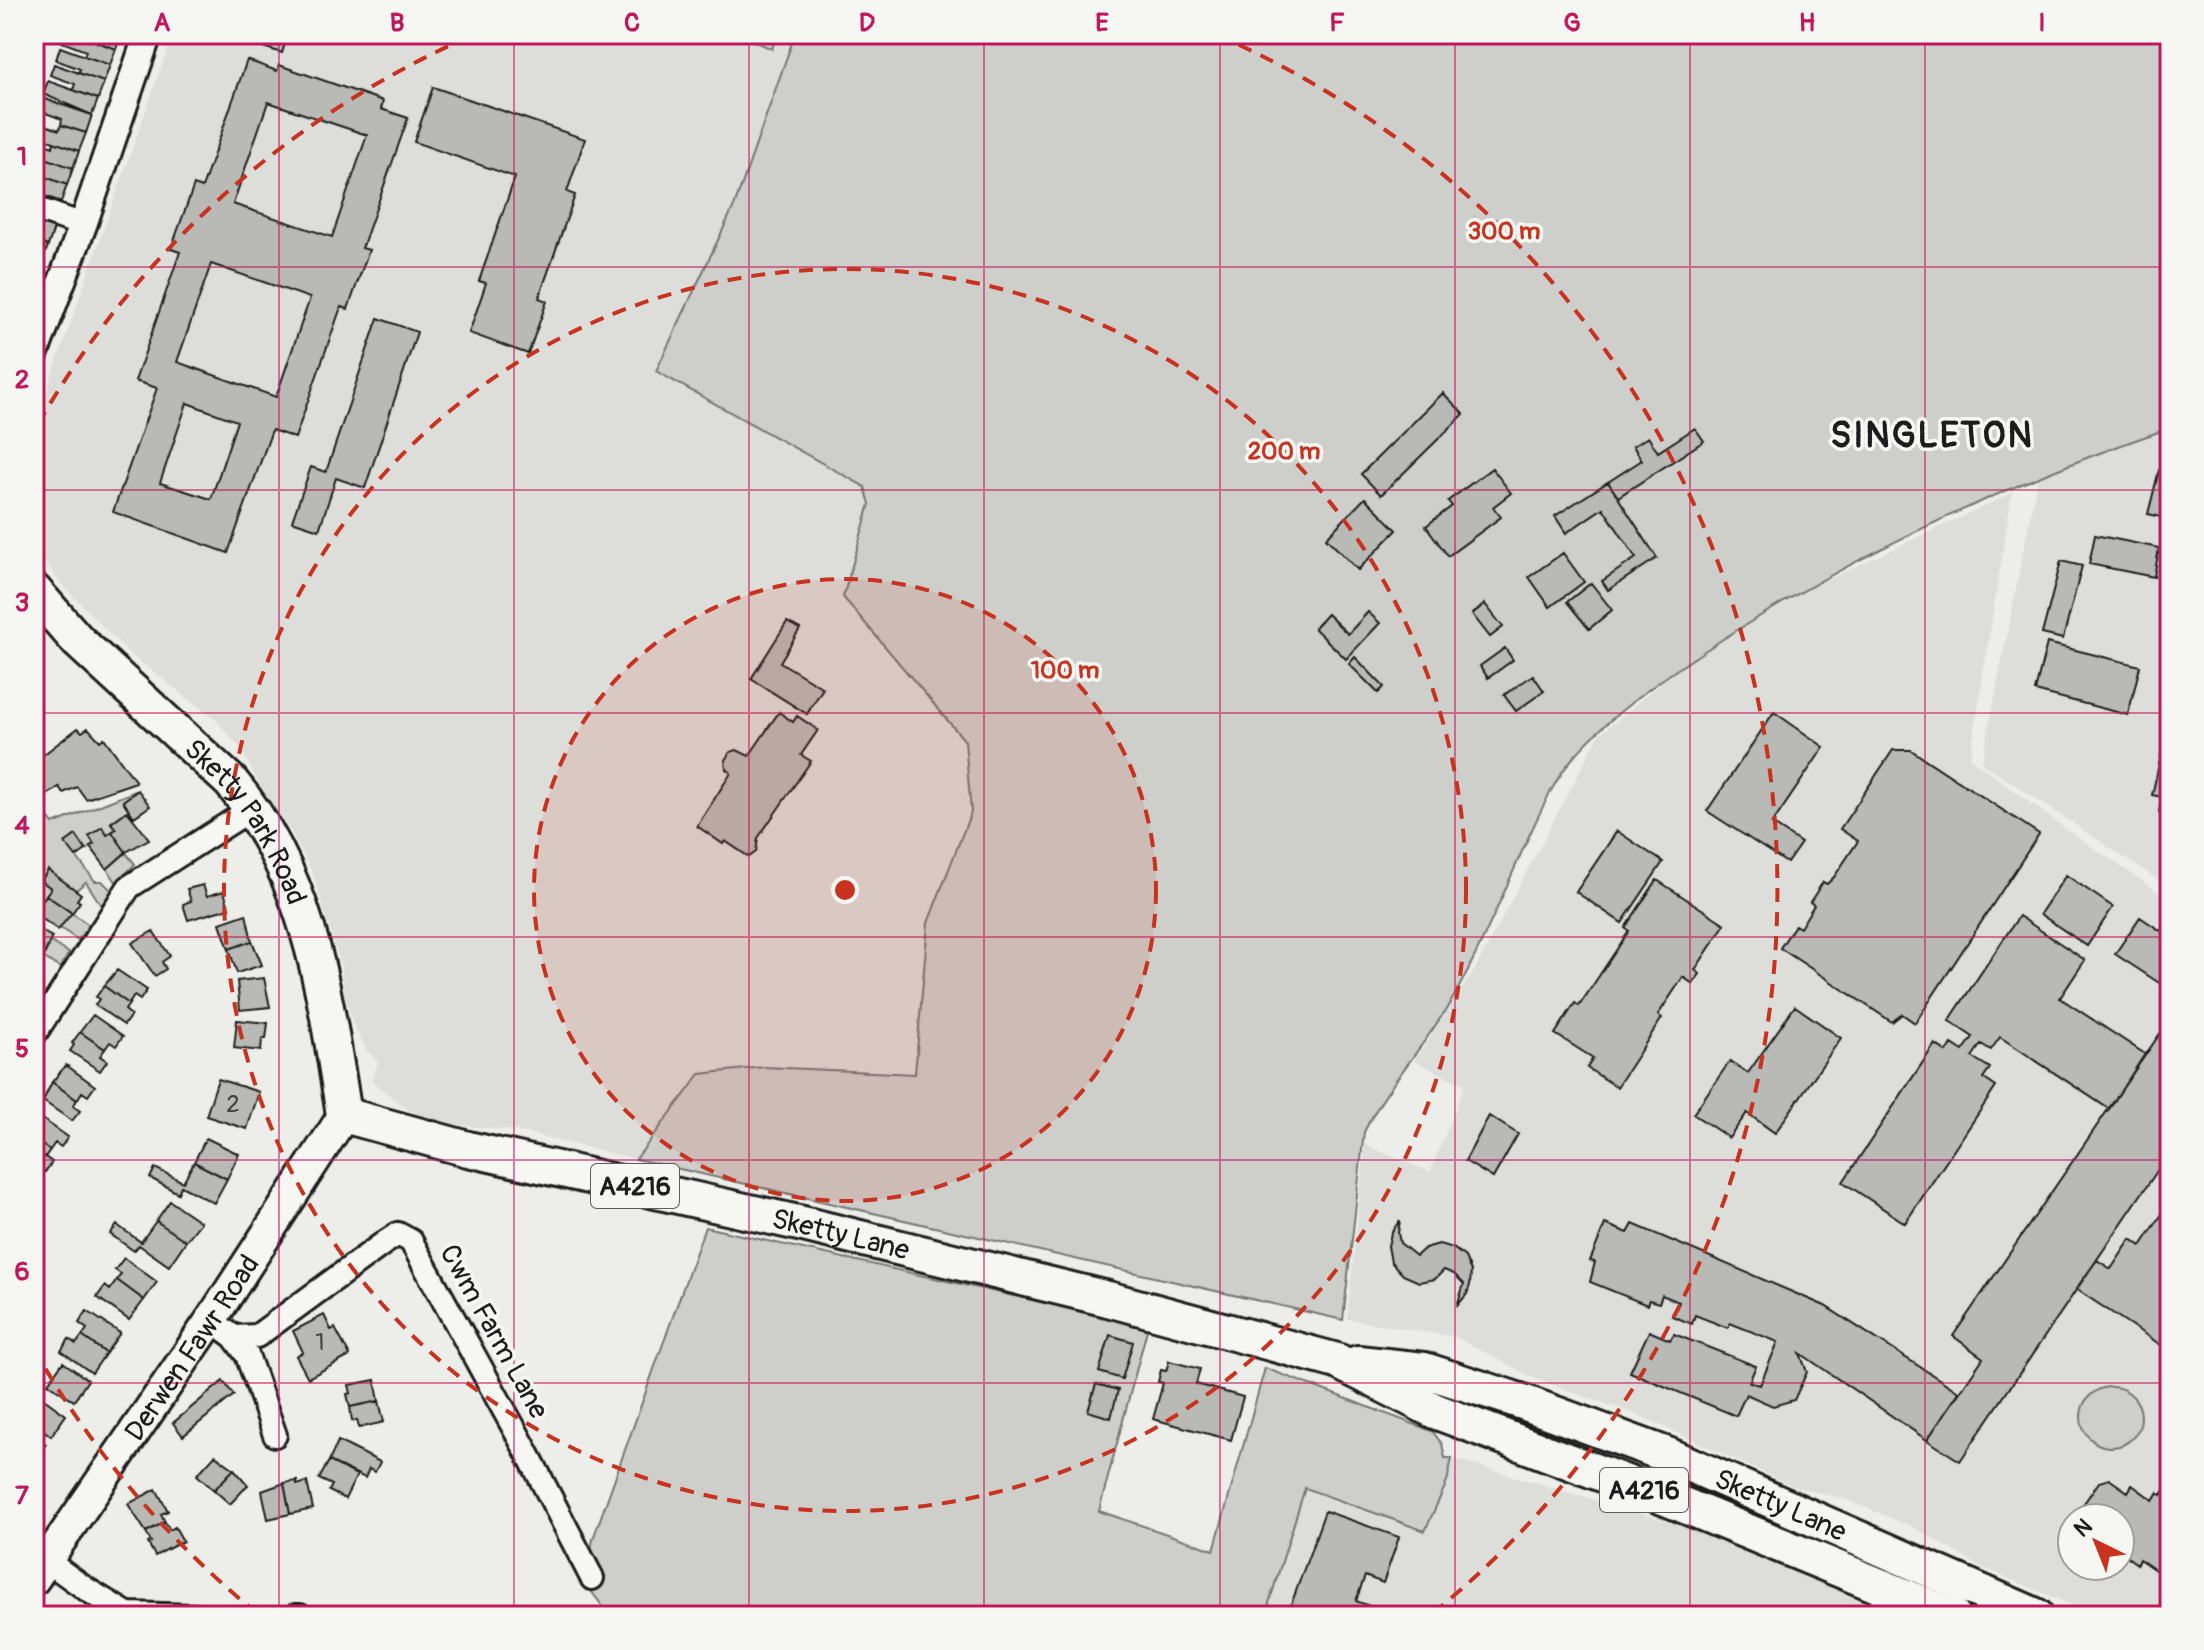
<svg xmlns="http://www.w3.org/2000/svg" width="2204" height="1650" viewBox="0 0 2204 1650" font-family="Pangolin,sans-serif">
<rect width="100%" height="100%" fill="#edede9"/>
<filter id="ink" filterUnits="userSpaceOnUse"><feTurbulence type="fractalNoise" baseFrequency=".0125" numOctaves="2"/><feDisplacementMap in="SourceGraphic" scale="16" xChannelSelector="R" yChannelSelector="G"/><feConvolveMatrix kernelMatrix="1 2 1 2 8 2 1 2 1" color-interpolation-filters="sRGB"/></filter>
<g filter="url(#ink)">
<path fill="#ddddda" fill-rule="evenodd" d="M173 34H795L735 204 656 371 865 487 870 504 843 597 965 741 971 812 928 924 915 1075 764 1067 700 1074 636 1159 517 1131 437 1123 407 1109 372 1081 378 1062 367 1051 354 1026 345 997 341 966 313 874 292 833 264 793 240 748 216 720 130 654 65 588 45 563 34 539V426Z
M2170 428V888L1982 763 2038 476Z
M2012 493 1970 758 2056 822 2170 900V1616H2098L1979 1566 1915 1528 1845 1499 1793 1486 1640 1416 1536 1379 1455 1337 1347 1319 1365 1145 1430 1172 1465 1085 1414 1061 1474 971 1599 735 1682 665 1761 611ZM2072 1518H2120V1566H2072Z
M1334 1396 1425 1427 1437 1437 1445 1459 1452 1458 1673 1523 1857 1594 1891 1616H1265Z"/>
<path fill="#cececb" stroke="#757574" stroke-width="2" d="M738 34H777L772 49Z
M795 34H2170V428C2013 481 1863 550 1723 639 1670 673 1613 711 1572 759 1553 782 1541 811 1528 838 1505 889 1484 942 1457 991 1430 1041 1389 1081 1364 1132L1343 1320 636 1159 700 1074 764 1067 915 1074 928 923 971 812 965 741 843 597 870 504 865 487 656 371 735 204Z
M138 790 123 801 133 817 126 812 111 822 115 829 86 850 76 835 66 843 95 881H102L112 891 101 905 86 882 76 890 48 871 41 881 51 888 41 903 34 898V820L43 811 53 824Z
M126 853 135 864 117 883 107 869Z
M72 913 89 925 78 940 59 927Z
M49 941 69 953 60 968 43 957 49 946 47 944Z
M705 1227 1148 1326 1099 1511 1214 1550 1265 1368 1432 1431 1442 1444 1445 1458H1452L1447 1482 1425 1531 1305 1488 1265 1616H610L585 1583 593 1539Z
M2081 1417a30 30 0 1 1 60 0a30 30 0 1 1-60 0Z"/>
<path fill="#b9b9b6" stroke="#1c1c1c" stroke-width="2" fill-rule="evenodd" d="M65 34H76L116 49 110 65 84 56 86 51 62 42Z
M90 34H121L116 49 90 39Z
M252 34H288L282 53 250 43Z
M60 47 110 65 104 82 78 73 80 69 56 60Z
M247 60 277 71 279 65 383 101 381 109 408 118 362 248 369 250 348 309 341 307 295 438 272 430 228 553 113 512 157 388 135 381 180 252 171 249 194 185 202 188ZM268 102 367 135 332 237 233 204ZM211 264 310 298 276 397 177 362ZM187 403 237 421 211 499 160 483Z
M54 64 104 82 98 99 73 90 75 84 50 75Z
M48 81 98 99 92 115 43 94Z
M433 87 585 139 567 192 575 195 539 298 547 301 528 354 469 333 486 283 479 281 515 177 414 142Z
M42 98 92 115 86 133 61 125 62 119 37 110Z
M34 121 59 130 61 125 86 133 79 151 34 135Z
M34 140 53 147 54 142 79 151 73 168 34 154Z
M34 154 73 168 67 185 43 176 45 170 34 167Z
M43 176 67 185 61 202 34 192V178L41 181Z
M34 221 54 228 48 246 34 241Z
M34 241 48 246 41 263 34 261Z
M34 261 41 263 36 278 34 277Z
M378 318 417 332 365 488 336 478 319 530 292 521 311 467 326 472Z
M1443 393 1464 414 1381 495 1361 474Z
M1695 428 1704 441 1618 497 1608 482 1642 460 1633 446 1648 437 1658 452Z
M1492 468 1511 493 1493 507 1501 517 1448 556 1426 526 1452 506 1448 501Z
M2159 470 2170 473V519L2148 514Z
M1608 482 1657 558 1608 590 1602 581 1636 558 1603 508 1566 533 1555 516Z
M1365 498 1397 530 1358 570 1326 538Z
M2095 535 2159 548 2154 577 2089 564Z
M1563 553 1584 582 1550 607 1529 577Z
M2061 561 2082 566 2063 639 2042 634Z
M1591 583 1612 610 1589 629 1567 602Z
M1485 604 1503 627 1490 637 1472 614Z
M1368 612 1380 623 1346 659 1314 628 1327 614 1348 634Z
M787 622 800 629 780 662 823 688 807 714 751 679Z
M2047 643 2140 666 2128 715 2035 691Z
M1505 648 1513 660 1488 678 1480 666Z
M1355 657 1384 687 1378 693 1349 664Z
M1533 675 1544 691 1516 711 1504 695Z
M779 712 793 722 797 716 818 730 801 755 811 761 758 838 756 852 749 857 725 841 723 844 697 826 731 773 726 769 725 760 730 752 737 750 749 756Z
M1774 712 1824 747 1772 824 1801 843 1787 863 1707 811Z
M2170 716V830L2159 812 2162 797 2152 795Z
M78 728 82 732 88 728 100 741 104 738 136 782 86 799 77 787 63 793 59 787 47 795 34 779V762Z
M1893 750H1911L2039 834 1915 1023 1902 1014 1892 1022 1780 948 1795 925 1800 928 1814 905 1810 902 1823 882 1827 884 1834 877 1858 841 1840 829Z
M138 790 150 806 134 817 123 801Z
M127 811 149 839 126 852 112 832 116 829 111 823Z
M102 827 107 835 112 832 126 852 107 869 90 846 94 844 89 836Z
M1617 831 1663 862 1622 923 1576 892Z
M76 835 86 850 76 857 65 843Z
M48 870 81 894 77 900 80 902 72 913 46 895 51 888 41 881Z
M2066 875 2113 907 2087 946 2040 914Z
M1657 880 1725 924 1695 970 1700 974 1693 984 1683 977 1658 1015 1662 1018 1617 1087 1587 1068 1593 1058 1555 1034 1575 1003 1579 1006 1629 931 1625 928Z
M203 885 207 896 224 891 229 908 188 920 183 904 191 901 187 889Z
M46 895 72 913 58 930 34 913V898L41 903Z
M246 914 252 941 229 949 220 923Z
M2019 916 2085 960 2060 998 2145 1054 2109 1109 2000 1037 1991 1050 1981 1044 1972 1057 1990 1068 1983 1078 1996 1087 1905 1223 1843 1182 1935 1044 1947 1052 1952 1044 1963 1051 1973 1037 1949 1021Z
M2140 917 2170 937V990L2115 954Z
M34 927 52 937 43 957 34 951Z
M153 931 170 956 162 962 166 969 155 976 132 943Z
M252 941 262 965 237 973 229 949Z
M34 951 43 957 35 969 34 968Z
M117 970 147 990 140 1000 134 996 129 1004 104 986Z
M264 978 270 1007 240 1010 237 981Z
M104 986 129 1004 125 1010 131 1015 124 1025 95 1005 99 999 96 997Z
M1795 1006 1841 1038 1775 1133 1747 1113 1729 1138 1693 1114 1730 1061 1748 1073Z
M93 1015 123 1036 116 1046 110 1042 105 1049 80 1032Z
M2170 1019V1152L1960 1461 1927 1440 1983 1358 1953 1336Z
M237 1020 268 1023 266 1039H262L261 1051 234 1048Z
M80 1032 105 1049 100 1056 107 1061 100 1071 70 1051 74 1045 72 1043Z
M66 1065 95 1086 88 1096 82 1092 77 1100 52 1082Z
M218 1079 259 1092 247 1129 206 1116Z
M52 1082 77 1100 73 1106 80 1111 72 1121 43 1101Z
M38 1116 68 1137 61 1147 55 1143 50 1150 34 1140V1122Z
M1489 1116 1518 1134 1493 1178 1465 1161Z
M206 1138 239 1154 227 1179 194 1162Z
M34 1140 50 1150 45 1157 52 1162 45 1172 34 1164Z
M194 1162 227 1179 214 1203 181 1186 178 1193 150 1178 155 1168 183 1182Z
M170 1201 201 1222 186 1241 156 1221Z
M2170 1202V1351L2076 1289 2097 1260 2111 1269 2131 1239 2141 1246Z
M1400 1220 1398 1233 1400 1243 1416 1256 1425 1248 1439 1244 1453 1248 1465 1257 1471 1271 1470 1285 1467 1294 1457 1306 1464 1284 1454 1274 1444 1270 1435 1279 1419 1282 1403 1275 1391 1262 1388 1246 1391 1233Z
M156 1221 186 1241 169 1266 139 1245 134 1251 110 1234 117 1225 141 1242Z
M1605 1224 1628 1233 1633 1224 1825 1306 1959 1392 1927 1440 1800 1353 1807 1372 1794 1400 1773 1406 1746 1394 1736 1416 1630 1372 1649 1331 1670 1340 1674 1334 1756 1366 1749 1382 1760 1385 1778 1342 1730 1323 1728 1328 1695 1315 1692 1324 1672 1316 1679 1302 1662 1295 1659 1303 1649 1300 1647 1305 1590 1282 1595 1262 1590 1261Z
M124 1258 157 1282 144 1300 117 1280 121 1274 115 1270Z
M117 1280 144 1300 129 1320 97 1297 105 1286 110 1290Z
M87 1311 120 1333 106 1353 82 1336 87 1329 79 1323Z
M324 1315 331 1330 335 1328 350 1356 308 1378 296 1356 303 1352 293 1331Z
M1110 1335 1133 1342 1122 1379 1099 1372Z
M82 1336 106 1353 92 1373 61 1351 69 1339 76 1344Z
M1169 1361 1200 1369 1196 1384 1243 1397 1231 1440 1153 1419 1163 1383 1158 1382 1161 1370 1166 1371Z
M63 1362 88 1380 74 1401 48 1383Z
M375 1380 379 1401 350 1407 347 1394 351 1393 349 1385Z
M223 1381 234 1395 183 1436 173 1423Z
M1096 1384 1118 1390 1111 1418 1088 1411Z
M41 1397 66 1415 51 1436 34 1423V1404Z
M379 1401 384 1422 359 1428 357 1420 352 1421 350 1407Z
M34 1436 46 1444 34 1460Z
M338 1441 380 1462 375 1472 369 1469 365 1478 329 1461Z
M215 1455 234 1469 214 1490 197 1475Z
M329 1461 357 1475 345 1499 329 1491 332 1485 319 1479Z
M234 1469 248 1485 230 1504 214 1490Z
M2109 1479 2128 1492 2132 1485 2153 1500 2158 1492 2162 1495 2170 1482V1580L2139 1559 2137 1564 2120 1552V1518H2078L2077 1513 2099 1482Z
M297 1481V1485L307 1482 313 1509 290 1514 284 1483Z
M284 1483 290 1514 268 1519 262 1491Z
M156 1489 168 1511 161 1514 165 1522 146 1532 128 1504Z
M1325 1511 1399 1537 1383 1583 1365 1576 1356 1601 1375 1608 1372 1616H1287Z
M165 1522 170 1530 175 1527 183 1541 155 1556 148 1543 151 1542 146 1532Z
M547 1607 551 1616H527Z"/>
<g fill="none" stroke-linecap="round" stroke-linejoin="round">
<defs>
<path id="minor" d="M34 208 83 225
M34 1035 129 887 253 808
M211 1320 234 1337 257 1336 384 1243 398 1234 411 1241 526 1450 592 1578
M234 1337 247 1355 275 1435
M47 1561 86 1589 127 1614 196 1616
M295 1616H300"/>
<path id="tertiary" d="M34 355 83 225 148 34"/>
<g id="secondary">
<path id="s1" d="M34 1579 211 1320 344 1115"/>
</g>
<g id="primary">
<path id="s2" d="M34 591 78 641 231 782C311 879 325 995 344 1115L468 1149 803 1224 1108 1299 1337 1361 1435 1411 1666 1498 1953 1616"/>
<path id="s3" d="M1358 1363 1424 1370 1520 1401 1670 1456 2036 1616"/>
</g>
</defs>
<use href="#minor" stroke="#1c1c1c" stroke-width="28"/>
<use href="#tertiary" stroke="#1c1c1c" stroke-width="32"/>
<use href="#secondary" stroke="#1c1c1c" stroke-width="36"/>
<use href="#primary" stroke="#1c1c1c" stroke-width="40"/>
<use href="#minor" stroke="#f6f6f2" stroke-width="22"/>
<use href="#tertiary" stroke="#f6f6f2" stroke-width="26"/>
<use href="#secondary" stroke="#f6f6f2" stroke-width="30"/>
<use href="#primary" stroke="#f6f6f2" stroke-width="34"/>
</g>
</g>
<path fill="none" stroke="#c2185b" stroke-width="2" stroke-opacity="0.55" d="M279 34V1616M514 34V1616M749 34V1616M984 34V1616M1220 34V1616M1455 34V1616M1690 34V1616M1925 34V1616M34 267H2170M34 490H2170M34 713H2170M34 937H2170M34 1160H2170M34 1383H2170"/>
<circle cx="845" cy="890" r="311" fill="#c8321e" fill-opacity=".12"/>
<g fill="none" stroke="#c8321e" stroke-width="4" stroke-dasharray="14 10">
<circle cx="845" cy="890" r="311"/>
<circle cx="845" cy="890" r="621"/>
<path d="M258 1614A932 932 0 0 1 38 1356M38 424A932 932 0 0 1 473 35M1217 35A932 932 0 0 1 1432 1614"/>
</g>
<g text-anchor="middle" stroke-width="7" stroke-linejoin="round" paint-order="stroke">
<g font-size="24" fill="#434342">
<text x="233" y="1112">2</text>
<text x="320" y="1350">1</text>
</g>
<g fill="#f6f6f2" stroke="#5d5d5c" stroke-width="2">
<rect x="591" y="1164" width="88" height="44" rx="6"/>
<rect x="1600" y="1468" width="88" height="44" rx="6"/>
</g>
<g font-size="26" font-weight="bold" fill="#1c1c1c">
<text x="635" y="1195">A4216</text>
<text x="1644" y="1499">A4216</text>
</g>
<g font-size="28" fill="#1c1c1c" stroke="#f6f6f2">
<text dy="10" stroke="none"><textPath href="#s2" startOffset="316">Sketty Park Road</textPath></text>
<text dy="10" stroke="none"><textPath href="#s2" startOffset="1142">Sketty Lane</textPath></text>
<text transform="translate(495 1331) rotate(61)" y="10">Cwm Farm Lane</text>
<text dy="10" stroke="none"><textPath href="#s1" startOffset="280">Derwen Fawr Road</textPath></text>
<text dy="10" stroke="none"><textPath href="#s3" startOffset="448">Sketty Lane</textPath></text>
</g>
<g font-size="36" font-weight="bold" letter-spacing="2" fill="#1c1c1c" stroke="#f6f6f2">
<text x="1932" y="447">SINGLETON</text>
</g>
</g>
<circle cx="845" cy="890" r="12" fill="#c8321e" stroke="#f6f6f2" stroke-width="4"/>
<g font-size="24" text-anchor="middle" font-weight="bold" fill="#c8321e" stroke="#f6f6f2" stroke-width="7" stroke-linejoin="round" paint-order="stroke">
<text x="1504" y="239">300 m</text>
<text x="1284" y="459">200 m</text>
<text x="1065" y="678">100 m</text>
</g>
<rect width="2204" height="1650" fill="none" stroke="#f6f6f2" stroke-width="88"/>
<g transform="translate(2096 1542) rotate(317)"><circle r="38" fill="#f6f6f2" stroke="#9f9f9c" stroke-width="2"/>
<path d="M0-6L14 30L0 20L-14 30Z" fill="#c8321e"/>
<text y="-12" font-size="22" font-weight="bold" text-anchor="middle" fill="#1c1c1c">N</text>
</g>
<rect x="44" y="44" width="2116" height="1562" fill="none" stroke="#c2185b" stroke-width="3"/>
<g font-size="26" text-anchor="middle" font-weight="bold" fill="#c2185b">
<text x="162" y="31">A</text>
<text x="397" y="31">B</text>
<text x="632" y="31">C</text>
<text x="867" y="31">D</text>
<text x="1102" y="31">E</text>
<text x="1337" y="31">F</text>
<text x="1572" y="31">G</text>
<text x="1807" y="31">H</text>
<text x="2042" y="31">I</text>
<text x="22" y="165">1</text>
<text x="22" y="388">2</text>
<text x="22" y="611">3</text>
<text x="22" y="834">4</text>
<text x="22" y="1057">5</text>
<text x="22" y="1280">6</text>
<text x="22" y="1504">7</text>
</g>
</svg>
